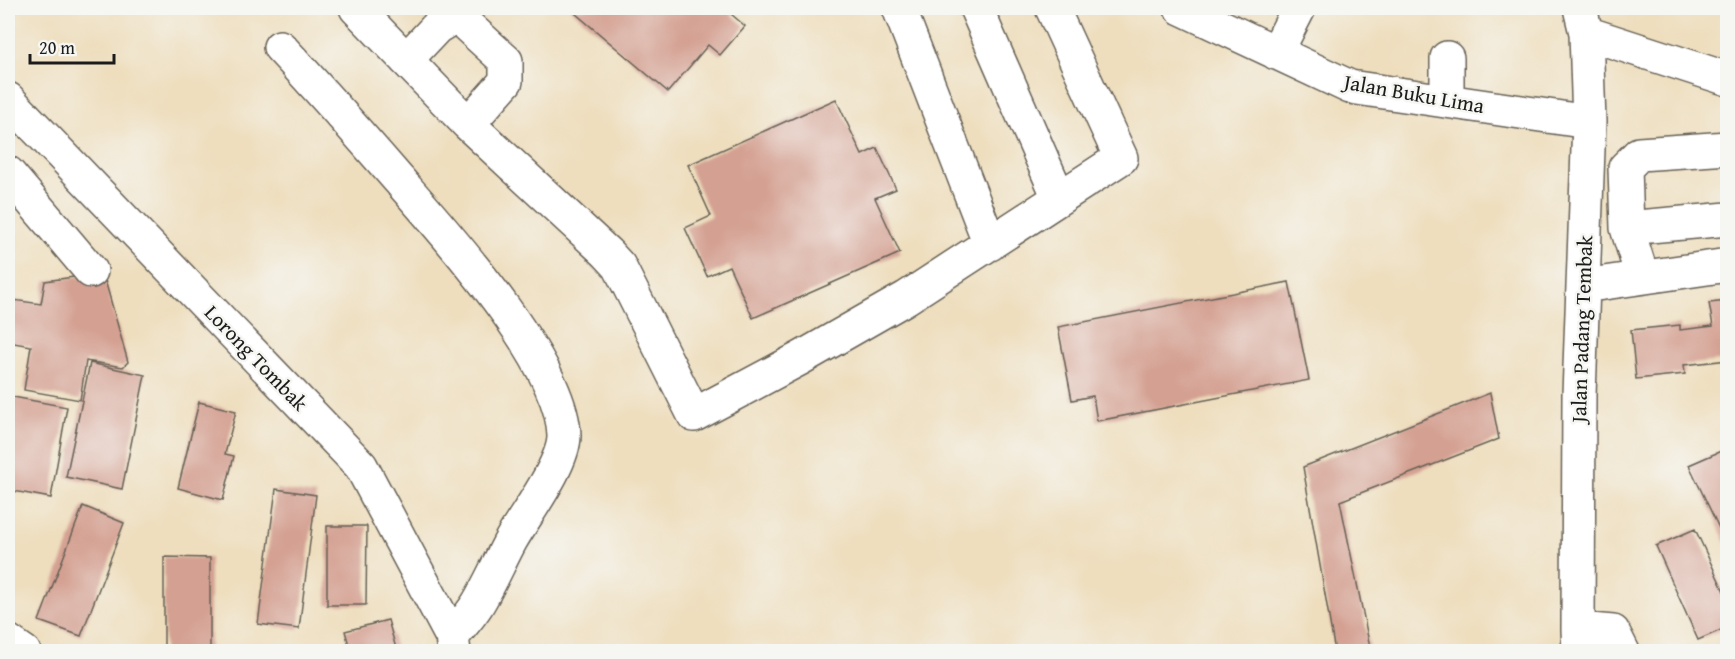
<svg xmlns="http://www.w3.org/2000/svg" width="1735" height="659" viewBox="0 0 1735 659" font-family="'Gentium Book Plus',serif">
<rect width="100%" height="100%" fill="#f6f6f2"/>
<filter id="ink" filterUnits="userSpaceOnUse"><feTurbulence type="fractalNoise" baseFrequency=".0167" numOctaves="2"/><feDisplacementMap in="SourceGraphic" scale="12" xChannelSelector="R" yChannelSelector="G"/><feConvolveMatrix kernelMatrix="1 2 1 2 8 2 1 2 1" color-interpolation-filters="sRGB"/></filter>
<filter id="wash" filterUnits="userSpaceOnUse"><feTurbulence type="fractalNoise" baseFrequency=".008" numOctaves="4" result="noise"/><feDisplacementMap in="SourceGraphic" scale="24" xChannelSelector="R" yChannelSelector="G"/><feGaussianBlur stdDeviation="1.35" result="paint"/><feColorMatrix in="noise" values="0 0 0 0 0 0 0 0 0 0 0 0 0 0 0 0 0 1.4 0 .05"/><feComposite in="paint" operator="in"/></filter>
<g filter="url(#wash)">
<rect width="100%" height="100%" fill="#eedebe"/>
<g id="blocks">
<path fill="#d4a092" d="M569 8H736L731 14 745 26 720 55 708 45 668 92Z
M836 99 862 155 877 148 896 189 875 198 900 253 753 318 729 266 707 276 685 228 711 216 688 165Z
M103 273 128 362 123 367 86 361 80 400 24 390 31 346 8 342 13 300 41 304 45 281Z
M1289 282 1309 380 1097 421 1093 396 1072 400 1058 327Z
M1728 301V360L1684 365 1685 374 1636 379 1631 330 1680 325V330L1713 326 1709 303Z
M90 363 145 375 122 489 66 477Z
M1490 393 1499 439 1340 501 1371 652H1335L1303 467Z
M8 396 67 407 51 498 8 490Z
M199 402 236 411 225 454 234 456 223 500 178 488Z
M1728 448V547L1689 465Z
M276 489 316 495 299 629 258 624Z
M83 506 124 523 81 636 39 621Z
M327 526H367L366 605H327Z
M1695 529 1728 600V627L1698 640 1656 546Z
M164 557 210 558V652H164Z
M388 620 397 652H351L345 631Z"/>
</g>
</g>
<g filter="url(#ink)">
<use href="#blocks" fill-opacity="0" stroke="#666055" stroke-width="1.5"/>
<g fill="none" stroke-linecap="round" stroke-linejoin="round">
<defs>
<path id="minor" d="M356 8 468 124 607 253 619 266 694 415 801 358 906 298 1121 158 1052 8
M899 8 990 244
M976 8 1059 198
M1181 8 1350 87 1589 122
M1586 33 1728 79
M280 47C320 90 359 134 398 179 446 234 563 363 564 436 564 464 525 515 511 540 499 562 490 584 477 605 470 616 460 627 452 637
M1276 53 1299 8
M406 60 437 27 452 18 462 21 506 61V81L468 124
M8 99 361 466 452 637 454 652
M1447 101V58
M8 173 91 271
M1627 228 1728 219
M1642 276 1627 228 1625 168 1639 154 1728 148
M1583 286 1728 265
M1578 629 1613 632 1623 652
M8 641 24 652
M1579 652 1578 629 1579 395 1589 122 1586 33 1580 8"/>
</defs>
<use href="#minor" stroke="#666055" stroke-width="36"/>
<use href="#minor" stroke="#fff" stroke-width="33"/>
</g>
</g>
<g text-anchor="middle" stroke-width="5" stroke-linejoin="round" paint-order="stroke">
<g font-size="21" fill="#1c1c1c" stroke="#f6f6f2">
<text transform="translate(1414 94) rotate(10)" y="7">Jalan Buku Lima</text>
<text transform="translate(1582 329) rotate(-88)" y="7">Jalan Padang Tembak</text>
<text transform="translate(256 358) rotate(46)" y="7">Lorong Tombak</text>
</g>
</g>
<rect width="1735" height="659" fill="none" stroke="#f6f6f2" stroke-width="30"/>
<path d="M30 54v9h84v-9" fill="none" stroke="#1c1c1c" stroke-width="3"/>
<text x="39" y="54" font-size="18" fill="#1c1c1c" stroke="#f6f6f2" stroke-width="4.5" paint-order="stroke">20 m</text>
</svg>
